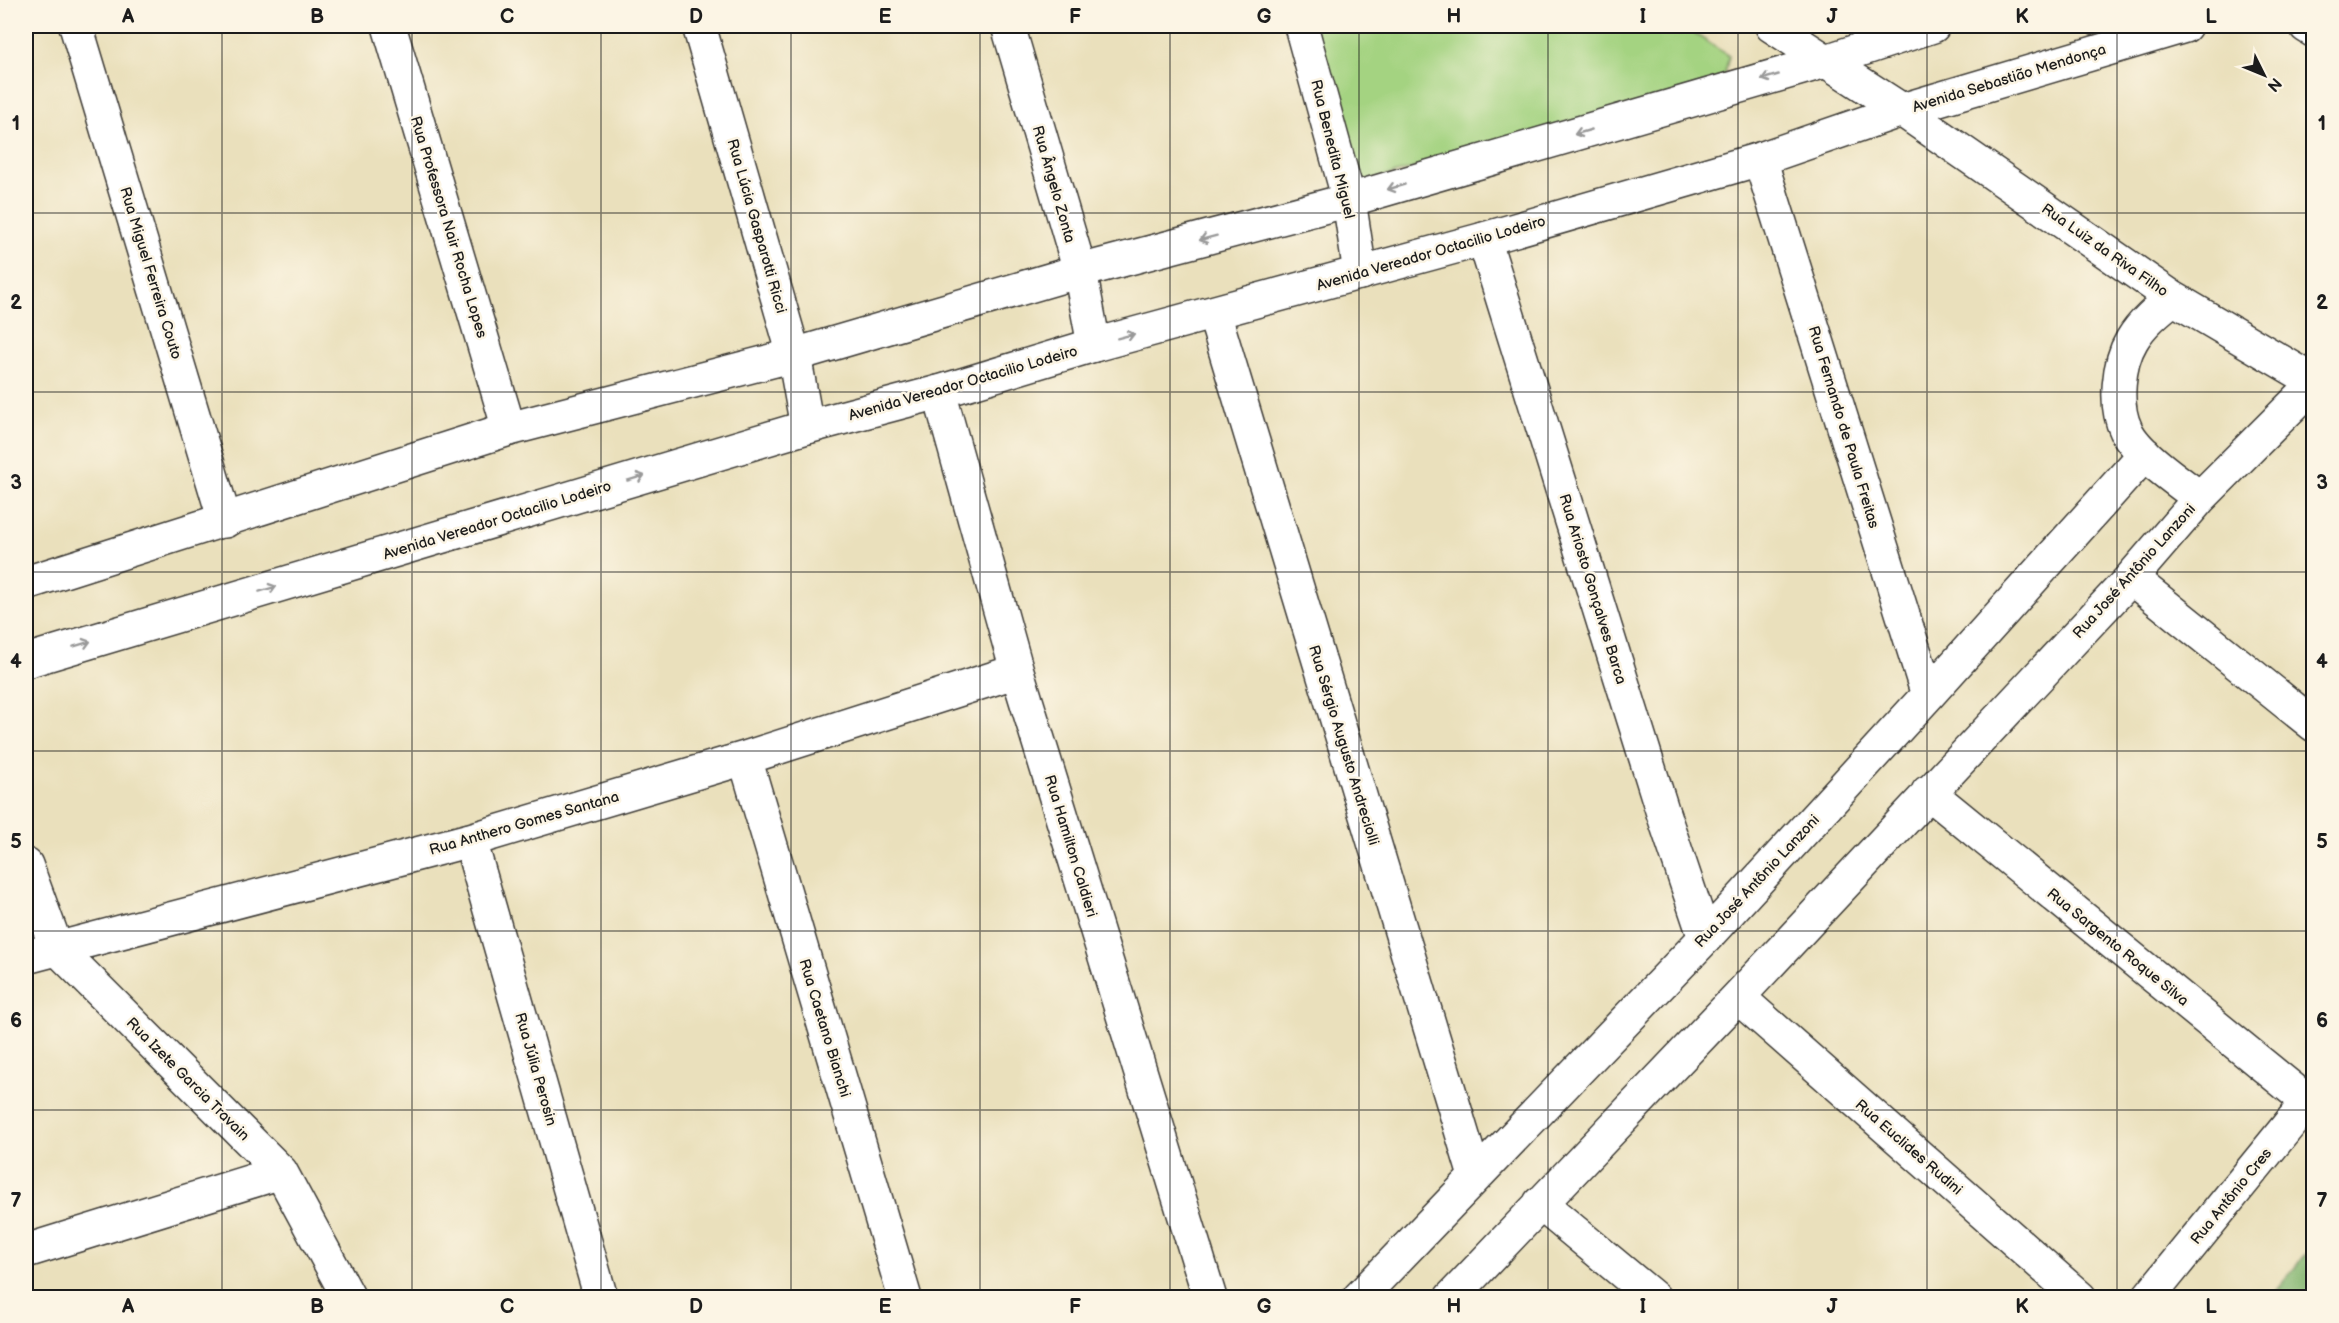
<svg xmlns="http://www.w3.org/2000/svg" width="2339" height="1323" viewBox="0 0 2339 1323" font-family="'Balsamiq Sans',sans-serif">
<rect width="100%" height="100%" fill="#fcf5e5"/>
<filter id="ink" filterUnits="userSpaceOnUse"><feTurbulence type="fractalNoise" baseFrequency=".0167" numOctaves="2"/><feDisplacementMap in="SourceGraphic" scale="12" xChannelSelector="R" yChannelSelector="G"/><feConvolveMatrix kernelMatrix="1 2 1 2 8 2 1 2 1" color-interpolation-filters="sRGB"/></filter>
<filter id="wash" filterUnits="userSpaceOnUse"><feTurbulence type="fractalNoise" baseFrequency=".008" numOctaves="4" result="noise"/><feDisplacementMap in="SourceGraphic" scale="24" xChannelSelector="R" yChannelSelector="G"/><feGaussianBlur stdDeviation="1.35" result="paint"/><feColorMatrix in="noise" values="0 0 0 0 0 0 0 0 0 0 0 0 0 0 0 0 0 1.4 0 .05"/><feComposite in="paint" operator="in"/></filter>
<g filter="url(#wash)">
<rect width="100%" height="100%" fill="#eae0bc"/>
<path fill="#a4d381" stroke="#60784e" stroke-width="1.5" d="M1314 26H1683L1729 56 1723 82 1361 183Z"/>
<path fill="#83b56f" stroke="#506846" stroke-width="1.5" d="M2313 1245V1297H2271Z"/>
</g>
<g filter="url(#ink)">
<g fill="none" stroke-linecap="round" stroke-linejoin="round">
<defs>
<path id="minor" d="M76 26 225 521
M389 26 509 429
M699 26 794 355 807 427
M1008 26 1080 271 1094 345
M1301 26 1349 200 1360 273
M1772 26 1902 110 2173 298 2314 381
M2306 26 2314 31
M1760 159 1928 695
M1484 239 1662 810 1705 938
M2173 298C2158 310 2142 323 2132 340 2118 363 2114 406 2126 430 2136 453 2179 482 2200 498
M1214 313 1475 1176
M939 392 1017 671 1210 1298
M2131 578 2314 725
M745 758 905 1298
M1928 792 2307 1101
M470 840 601 1298
M26 865 56 947 281 1172 349 1298
M26 957 470 840 745 758 1017 671
M1738 997 2080 1298
M1540 1203 1654 1298
M26 1251 281 1172
M1359 1298 1705 938 1928 695 2145 454
M1451 1298 1738 997 2131 578 2200 498 2314 384
M2148 1298 2314 1094"/>
<path id="tertiary" d="M26 583 509 429 794 355 1080 271 1349 200 1826 61 1933 26
M26 661 807 427 939 392 1094 345 1484 239 1760 159 1902 110 2185 26"/>
</defs>
<use href="#minor" stroke="#3b3934" stroke-width="36"/>
<use href="#tertiary" stroke="#3b3934" stroke-width="36"/>
<use href="#minor" stroke="#fff" stroke-width="33"/>
<use href="#tertiary" stroke="#fff" stroke-width="33"/>
</g>
<defs><path id="oneway-shaft" d="M-6 0H5M1.5-3L5.5 0L1.5 3" fill="none" stroke-width="1.6" stroke-linecap="round" stroke-linejoin="round" transform="scale(1.5)"/></defs>
<g stroke="#999">
<use href="#oneway-shaft" transform="translate(1770 77) rotate(164)"/>
<use href="#oneway-shaft" transform="translate(1583 132) rotate(164)"/>
<use href="#oneway-shaft" transform="translate(1396 187) rotate(164)"/>
<use href="#oneway-shaft" transform="translate(1208 238) rotate(165)"/>
<use href="#oneway-shaft" transform="translate(1126 336) rotate(-15)"/>
<use href="#oneway-shaft" transform="translate(636 478) rotate(-17)"/>
<use href="#oneway-shaft" transform="translate(268 589) rotate(-17)"/>
<use href="#oneway-shaft" transform="translate(82 644) rotate(-17)"/>
</g>
</g>
<path fill="none" stroke="#1c1c1c" stroke-width="1.5" stroke-opacity="0.55" d="M222 26V1298M412 26V1298M601 26V1298M791 26V1298M980 26V1298M1170 26V1298M1359 26V1298M1548 26V1298M1738 26V1298M1927 26V1298M2117 26V1298M26 213H2314M26 392H2314M26 572H2314M26 751H2314M26 931H2314M26 1110H2314"/>
<g text-anchor="middle" stroke-width="5" stroke-linejoin="round" paint-order="stroke">
<g font-size="15" fill="#1c1c1c" stroke="#fcf5e5">
<text transform="translate(2009 78) rotate(-17)" y="5">Avenida Sebastião Mendonça</text>
<text transform="translate(1333 149) rotate(76)" y="5">Rua Benedita Miguel</text>
<text transform="translate(1054 184) rotate(74)" y="5">Rua Ângelo Zonta</text>
<text transform="translate(757 226) rotate(74)" y="5">Rua Lúcia Gasparotti Ricci</text>
<text transform="translate(449 227) rotate(73)" y="5">Rua Professora Nair Rocha Lopes</text>
<text transform="translate(2105 250) rotate(35)" y="5">Rua Luiz da Riva Filho</text>
<text transform="translate(1431 253) rotate(-16)" y="5">Avenida Vereador Octacilio Lodeiro</text>
<text transform="translate(151 273) rotate(73)" y="5">Rua Miguel Ferreira Couto</text>
<text transform="translate(963 383) rotate(-16)" y="5">Avenida Vereador Octacilio Lodeiro</text>
<text transform="translate(1844 427) rotate(73)" y="5">Rua Fernando de Paula Freitas</text>
<text transform="translate(497 520) rotate(-17)" y="5">Avenida Vereador Octacilio Lodeiro</text>
<text transform="translate(2134 571) rotate(-48)" y="5">Rua José Antônio Lanzoni</text>
<text transform="translate(1593 589) rotate(73)" y="5">Rua Ariosto Gonçalves Barca</text>
<text transform="translate(1344 745) rotate(73)" y="5">Rua Sérgio Augusto Andreciolli</text>
<text transform="translate(524 823) rotate(-16)" y="5">Rua Anthero Gomes Santana</text>
<text transform="translate(1071 846) rotate(73)" y="5">Rua Hamilton Caldieri</text>
<text transform="translate(1757 881) rotate(-47)" y="5">Rua José Antônio Lanzoni</text>
<text transform="translate(2118 947) rotate(39)" y="5">Rua Sargento Roque Silva</text>
<text transform="translate(825 1028) rotate(73)" y="5">Rua Caetano Bianchi</text>
<text transform="translate(536 1069) rotate(74)" y="5">Rua Júlia Perosin</text>
<text transform="translate(188 1079) rotate(45)" y="5">Rua Izete Garcia Travain</text>
<text transform="translate(1909 1147) rotate(41)" y="5">Rua Euclides Rudini</text>
<text transform="translate(2231 1196) rotate(-51)" y="5">Rua Antônio Cres</text>
</g>
</g>
<rect width="2339" height="1323" fill="none" stroke="#fcf5e5" stroke-width="66"/>
<g transform="translate(2264 75) rotate(133)" stroke="#fcf5e5" stroke-width="4.5" paint-order="stroke">
<path d="M0-4.5L10 22L0 15L-10 22Z" fill="#1c1c1c"/>
<text y="-9" font-size="16" font-weight="bold" text-anchor="middle" fill="#1c1c1c">N</text>
</g>
<rect x="33" y="33" width="2273" height="1257" fill="none" stroke="#1c1c1c" stroke-width="2"/>
<g font-size="20" text-anchor="middle" font-weight="bold" fill="#1c1c1c">
<text x="128" y="23">A</text>
<text x="317" y="23">B</text>
<text x="507" y="23">C</text>
<text x="696" y="23">D</text>
<text x="885" y="23">E</text>
<text x="1075" y="23">F</text>
<text x="1264" y="23">G</text>
<text x="1454" y="23">H</text>
<text x="1643" y="23">I</text>
<text x="1832" y="23">J</text>
<text x="2022" y="23">K</text>
<text x="2211" y="23">L</text>
<text x="16" y="130">1</text>
<text x="2322" y="130">1</text>
<text x="16" y="309">2</text>
<text x="2322" y="309">2</text>
<text x="16" y="489">3</text>
<text x="2322" y="489">3</text>
<text x="16" y="668">4</text>
<text x="2322" y="668">4</text>
<text x="16" y="848">5</text>
<text x="2322" y="848">5</text>
<text x="16" y="1027">6</text>
<text x="2322" y="1027">6</text>
<text x="16" y="1207">7</text>
<text x="2322" y="1207">7</text>
<text x="128" y="1313">A</text>
<text x="317" y="1313">B</text>
<text x="507" y="1313">C</text>
<text x="696" y="1313">D</text>
<text x="885" y="1313">E</text>
<text x="1075" y="1313">F</text>
<text x="1264" y="1313">G</text>
<text x="1454" y="1313">H</text>
<text x="1643" y="1313">I</text>
<text x="1832" y="1313">J</text>
<text x="2022" y="1313">K</text>
<text x="2211" y="1313">L</text>
</g>
</svg>
